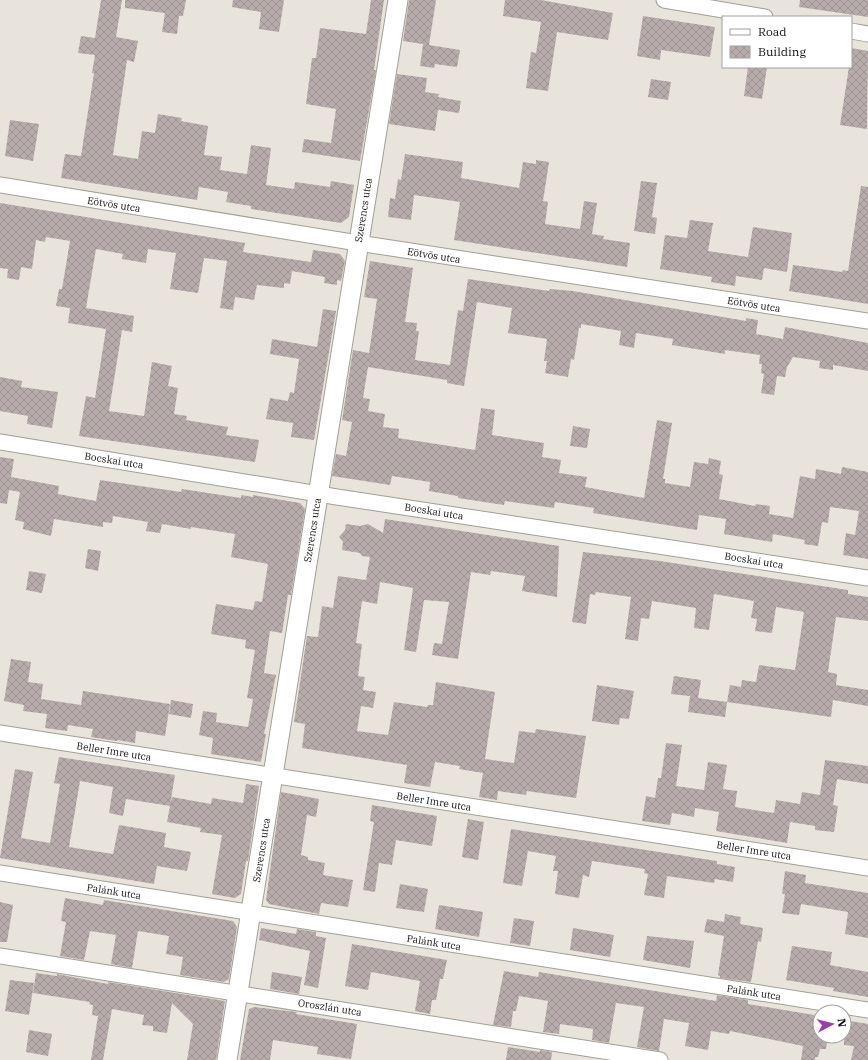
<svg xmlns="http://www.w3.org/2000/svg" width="868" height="1060" viewBox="0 0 868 1060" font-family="'IBM Plex Serif',serif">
<defs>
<pattern id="building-cross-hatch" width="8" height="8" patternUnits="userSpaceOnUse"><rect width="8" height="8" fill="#b7acab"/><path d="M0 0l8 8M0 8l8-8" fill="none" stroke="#9c9392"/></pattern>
</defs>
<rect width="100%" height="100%" fill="#e8e4dc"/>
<path fill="url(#building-cross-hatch)" d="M101 0H122L116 37 138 41 134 62 127 60 113 155 138 159 142 131 155 133 158 114 182 118 181 121 208 126 204 155 222 157 220 170 247 174 251 145 271 148 266 185 294 189 295 182 330 187 331 181 354 185 349 217 341 223 251 209V206L226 202 228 192 199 187 197 200 61 178 65 154 81 156 94 73H92L95 55 78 53 81 36 95 38Z
M125 0H186L183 16H179L177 34 162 32 165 13 125 8Z
M233 0H284L279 32 259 29 261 12 232 7Z
M371 0H384L374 70H376L360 161 302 152 304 139 331 143 336 109 306 104 312 58H316L320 28 366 34Z
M409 0H436L429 45 403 41Z
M505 0H541L613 13 608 40 557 32 548 91 526 88 531 52 536 53 541 22 503 16Z
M800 0H868V17L799 7Z
M643 16 715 27 710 57 661 50 660 60 637 56Z
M423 44 460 50 457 67 435 64 434 68 420 66Z
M851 48 868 51 867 129 840 125 849 67H851Z
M748 67H767L762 99 744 96Z
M397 74 427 78 425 92 439 94 438 97 461 101 459 113 438 110 435 131 389 124Z
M651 79 671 82 668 100 648 97Z
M10 120 39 124 33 161 5 156Z
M405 154 463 162 461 178 519 188 523 162 536 164V160L549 162 543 201 548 202 545 224 580 229 584 201 597 203 592 234 604 236 603 239 630 243 627 267 454 240 460 202 414 195 411 220 388 217 390 198 395 199 398 179 401 180Z
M641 181 657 183 652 217 657 218 655 234 634 231Z
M861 186 868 187V304L789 291 793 265 842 272 843 270 848 271Z
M0 203 245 243 243 252 311 262 313 250 340 254 345 261 341 281 337 280V285L324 283 325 277 292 271 290 284 284 283V288L257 285 254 300 235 297 233 310 220 308 227 261 204 258 198 293 170 289 176 253 148 249 146 263 122 259 123 254 96 249 86 308 134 316 132 332 122 330 109 411 144 416 152 362 172 366 168 386 178 388 174 414 187 416 186 420 228 427 226 435 259 440 255 462 79 436 86 396 95 398 106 329 68 323 70 308 56 306 59 289H62L70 241 46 237 45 242 36 240 32 269 21 267 19 280 7 278 8 269 0 268Z
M690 220 713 223 708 251 748 257 753 227 792 233 787 272 764 268 762 280 736 276 735 286 711 282 712 277 660 269 665 235 687 238Z
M370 261 413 268 405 322 417 323 416 331H419L415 360 450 365 458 310 463 311 468 279 549 291 550 289 573 291 746 321V318L758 320 756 334 783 339 785 327 868 343V371L833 365V370L819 368 820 361 793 357 787 367 785 377 777 376 774 395 761 393 764 374 761 373 762 364H759L760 355 725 350V354L672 345 673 339 636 333 634 348 619 345 621 331 581 324V328H579L574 360 571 359 568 377 545 373 547 361H544L547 339 508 333 512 308 477 302 464 386 447 383V380L368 367 363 398 370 399 368 411 385 414 383 427 399 429 398 438 475 450 481 408 495 410 492 435 544 443 542 457 561 460 559 473 587 477 585 487 644 498 657 420 672 423 663 479H665V483L690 487 694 462 708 464 709 458 721 461 719 474 723 475 719 499 755 506 756 504 770 506 769 514 793 518 800 476 815 479 816 469 841 474 842 467 868 472V559L843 555 846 533 855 535 859 511 830 507 828 523 822 522 818 546 804 544 805 540 773 534 772 542 724 534 726 519 699 515 697 530 593 513 594 508 555 502 554 508 505 501 504 505 458 498V496L429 491 430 482 392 476 390 485 332 476 336 454 346 456 352 422 342 420 353 350 369 353 377 299 364 297Z
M323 309 336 311 314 440 291 437 293 423 266 419 270 398 288 401 290 392 294 393 299 359 270 354 272 339 317 347Z
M0 377 22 381 21 387 58 392 52 428 27 424 28 416 0 411Z
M573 426 590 429 587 448 570 446Z
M0 457 14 459 11 477 59 486 58 494 96 501 100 480 181 492 182 489 241 498V495L253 497V495L300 503 305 509 291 595H288L282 633 270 631 264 673 276 675 264 734H266L261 762 211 754 213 738 199 735 203 711 217 713 216 722 248 727 253 699 247 698 255 650 245 648 246 640 211 634 216 604 253 610 255 601 262 602 268 564 231 557 235 534 191 527V529L162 524 160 533 146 531 148 522 113 516 112 523 103 522V527L54 519 51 536 23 529 24 522 15 520 20 492 9 490 7 504 0 503Z
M385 519 559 546 557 597 522 591 525 576 491 571 490 575 471 572 458 659 432 655 434 643 442 644 449 602 424 600 416 652 404 650 413 588 380 582 377 604 362 601 356 643 362 644 358 676 365 677 363 690 376 692 373 708 361 706 357 731 388 735 394 702 427 707 428 705H433L436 682 495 692 485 759 514 763 519 731 535 733 536 729 586 736 576 798 527 791 526 795 498 791 497 800 479 797 483 773 459 769 460 766 435 762 430 787 404 783 407 765 302 748 305 724 294 722 307 636 318 637 322 606 333 608 338 576 366 580 370 557 362 556 360 553 342 550 343 542 339 537 345 530 346 524 360 526 368 524 383 533Z
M88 549 101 551 98 571 85 568Z
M583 552 660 561 848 590V594L868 597V621L836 617 828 672 837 674 836 685 868 690V706L833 700 831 717 727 702 730 685 741 687 742 680 756 682 759 665 795 670 804 612 776 607 772 633 755 631 757 619 751 618 754 601 714 594 709 630 694 628 696 608 652 601 649 619 641 618 638 641 625 639 631 597 596 592 595 595 590 594 586 624 572 622Z
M29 571 46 574 42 593 26 590Z
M11 659 31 662 28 682 43 684 41 699 81 705 83 691 170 704 165 736 136 731 135 743 117 740V741L91 737 93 729 68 725 67 731 45 728 47 714 23 711 24 705 4 701Z
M674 676 701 680 698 698 727 702 725 717 688 712 690 696 671 694Z
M597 685 634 691 629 719 620 718 619 725 592 721Z
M171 700 193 704 191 718 169 714Z
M666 743 682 745 676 786 704 790 708 762 727 765 723 789 737 791 735 807 774 813 776 800 800 804 802 792 820 795 825 760 868 766V784L837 779 833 805 838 806 834 832 815 830V826L790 822 787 843 716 831 719 812 695 808 694 817 672 813 670 825 642 821 646 796 655 798 658 778H661Z
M59 757 175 775 170 805 172 797 211 804 212 798 243 803 246 784 259 786 248 861H246L241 894 235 898 212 894 222 835 200 832 201 828 167 822 170 806 126 799 123 816 109 813 113 787 80 781 69 847 113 854 119 825 166 833 164 847 191 852 187 871 157 866 154 884 0 858 15 769 33 772 21 838 50 843 60 784 54 783Z
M281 792 319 799 316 817 307 815 301 855 308 857V860L325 863 323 875 353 880 348 907 321 903 319 914 269 904 266 900Z
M372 805 437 816 432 846 396 840 392 865 379 863 375 892 363 890 374 822 370 821Z
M468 819 484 822 478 860 462 857Z
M511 829 717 861V864L735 867 733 882 715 879 714 883 667 876 664 898 644 895 648 874 644 873 645 869 592 861 589 877 583 875 579 898 555 894 558 871H553L556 856 528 851 522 886 503 883Z
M785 871 806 875 805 883 868 893V938L845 934 848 912 801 904 799 915 782 913 785 894H782Z
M400 884 428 889 424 912 396 908Z
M65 898 103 905 104 900 233 921 237 927 229 979 224 982 180 975 183 957 166 954 169 936 138 931 132 968 111 964 116 935 90 931 84 960 60 956 66 922 61 921Z
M0 902 13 905 7 942H0Z
M439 905 483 912 479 937 435 929Z
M725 914 741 917 740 924 763 928 761 942 758 941 751 982 720 978V976L718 975 724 936 704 932 707 919 724 922Z
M514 918 534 921 530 946 510 943Z
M261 928 296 934 297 929 316 932V936L326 938 318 988 304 985 310 951 259 940Z
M573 928 614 935 610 957 570 950Z
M647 936 694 941 690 968 643 960Z
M352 944 447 960 443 979H440L436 1000H432L430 1014 415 1011 420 981 371 972 368 990 345 986Z
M792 946 832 952 830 965 868 972V997L833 991 834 988 786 980Z
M504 971 538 977 539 972 716 1001 717 995 748 1000V1004L820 1016V1036H828L826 1049H820L818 1057H815V1060H801L803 1046 730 1031 729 1034 711 1031 708 1050 685 1046 689 1023 664 1019 659 1051 637 1047 644 1007 616 1003 609 1043 592 1040 593 1029 560 1024 559 1034 543 1032 548 1001 519 996 516 1011H513L511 1027 493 1025Z
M272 972 302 977 299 994 270 989Z
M36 973 57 976V974L108 984V982L225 1001 216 1060H187L193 1024 172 1003 167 1033 153 1031V1026L142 1025 144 1015 112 1009 103 1060H91L98 1016 92 1015 93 1005 89 1004 90 1002 33 993Z
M10 980 34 983 29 1015 5 1011Z
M254 1007 297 1012 296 1014 357 1024 351 1059 317 1054 318 1047 273 1040 270 1060H240L249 1009Z
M844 1020 868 1024V1060H851L854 1046 844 1045Z
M29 1030 52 1034 48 1056 26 1052Z
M508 1047 540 1052V1050L552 1052 551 1060H506Z"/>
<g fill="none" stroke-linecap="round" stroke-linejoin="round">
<defs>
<path id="minor" d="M664 0 765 17
M851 31 868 34
M0 185 358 243 868 321
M0 442 337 497 868 578
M0 733 868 868
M0 873 868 1010
M0 956 660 1060"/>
<path id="tertiary" d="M227 1060 398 0"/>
</defs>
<use href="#minor" stroke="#a29f96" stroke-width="17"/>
<use href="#tertiary" stroke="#a29f96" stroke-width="21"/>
<use href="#minor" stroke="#fff" stroke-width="15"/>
<use href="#tertiary" stroke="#fff" stroke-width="19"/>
</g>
<g text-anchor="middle" stroke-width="3" stroke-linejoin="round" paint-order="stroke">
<g font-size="10" fill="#12110e" stroke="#fff">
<text transform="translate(114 204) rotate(9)" y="4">Eötvös utca</text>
<text transform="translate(363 210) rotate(-81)" y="4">Szerencs utca</text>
<text transform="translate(434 255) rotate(9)" y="4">Eötvös utca</text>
<text transform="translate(754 304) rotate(9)" y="4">Eötvös utca</text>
<text transform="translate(114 460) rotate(9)" y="4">Bocskai utca</text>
<text transform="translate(434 511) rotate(9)" y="4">Bocskai utca</text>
<text transform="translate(312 530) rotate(-81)" y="4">Szerencs utca</text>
<text transform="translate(754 560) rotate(9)" y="4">Bocskai utca</text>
<text transform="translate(114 751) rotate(9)" y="4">Beller Imre utca</text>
<text transform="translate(434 801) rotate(9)" y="4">Beller Imre utca</text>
<text transform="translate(261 850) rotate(-81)" y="4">Szerencs utca</text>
<text transform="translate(754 850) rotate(9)" y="4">Beller Imre utca</text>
<text transform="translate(114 891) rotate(9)" y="4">Palánk utca</text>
<text transform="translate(434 942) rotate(9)" y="4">Palánk utca</text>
<text transform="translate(754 992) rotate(9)" y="4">Palánk utca</text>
<text transform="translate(330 1007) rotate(9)" y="4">Oroszlán utca</text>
</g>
</g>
<rect x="722" y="16" width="130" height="52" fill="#ffffff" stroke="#a0a09f"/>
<rect x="730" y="29" width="20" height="6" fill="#ffffff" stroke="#a0a09f"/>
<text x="758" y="36" font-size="12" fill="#12110e">Road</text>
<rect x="730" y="46" width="20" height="12" fill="url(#building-cross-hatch)" stroke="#a0a09f"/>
<text x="758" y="56" font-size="12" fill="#12110e">Building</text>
<g transform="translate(832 1024) rotate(83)"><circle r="19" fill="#ffffff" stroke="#a0a09f"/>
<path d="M0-3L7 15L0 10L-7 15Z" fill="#9a3faa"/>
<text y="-6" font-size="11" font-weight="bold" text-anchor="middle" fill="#12110e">N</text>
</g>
</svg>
